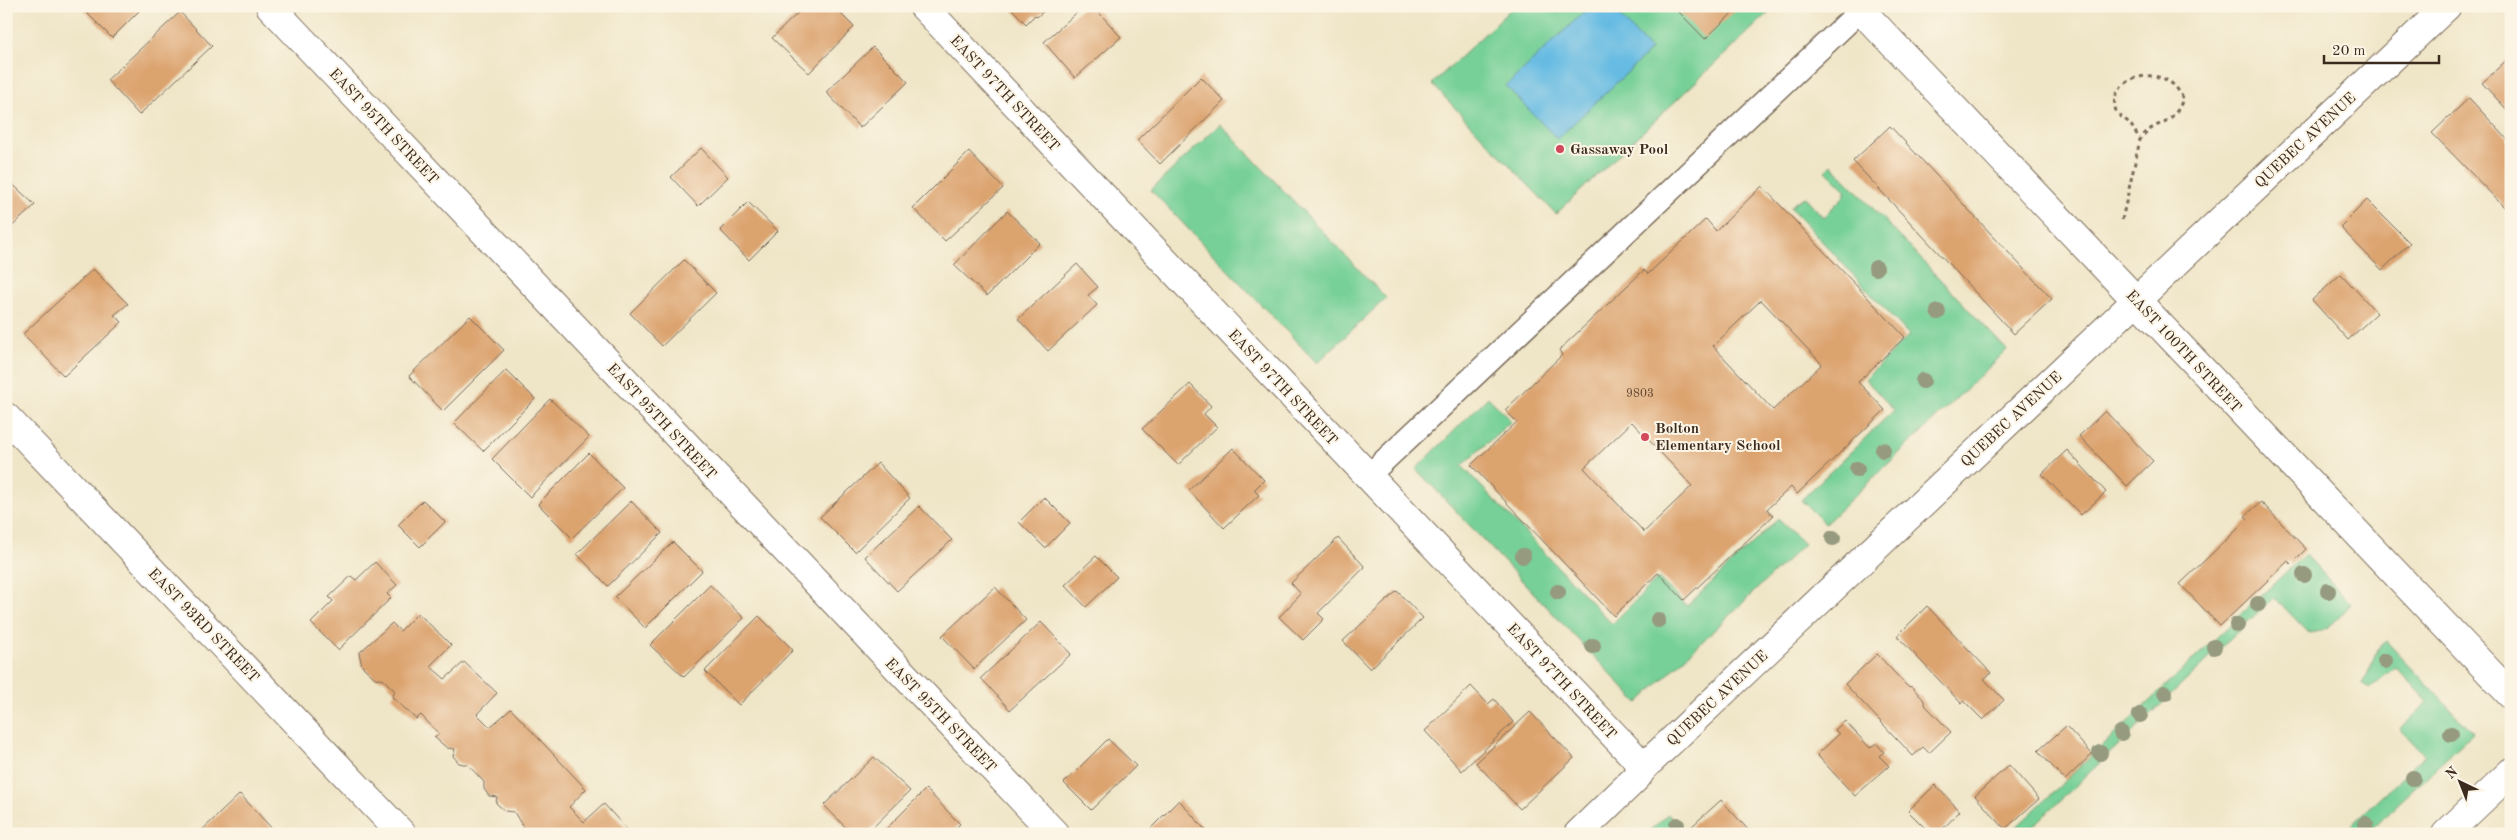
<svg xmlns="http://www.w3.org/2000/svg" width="2517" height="840" viewBox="0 0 2517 840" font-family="'Old Standard TT',serif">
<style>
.green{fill:#76d097;stroke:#587d5a}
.water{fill:#66bbe3;stroke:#507280}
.building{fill:#dba36e;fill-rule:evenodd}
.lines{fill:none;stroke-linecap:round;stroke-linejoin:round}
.lane-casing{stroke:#7a6b59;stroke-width:25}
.street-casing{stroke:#7a6b59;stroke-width:30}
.secondary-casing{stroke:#7a6b59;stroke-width:30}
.path{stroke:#7a6b59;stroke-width:3;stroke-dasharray:4 4;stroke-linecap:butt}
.lane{stroke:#fff;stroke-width:22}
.street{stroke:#fff;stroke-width:28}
.secondary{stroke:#fff;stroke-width:28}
.tree{fill:#969a7e}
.poi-dot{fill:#d1495b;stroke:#fcf5e5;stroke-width:2}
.labels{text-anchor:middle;stroke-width:4;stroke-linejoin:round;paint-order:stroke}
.number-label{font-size:12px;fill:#634832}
.street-label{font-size:15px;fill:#3b2a1e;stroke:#fcf5e5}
.poi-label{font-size:15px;font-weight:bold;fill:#3b2a1e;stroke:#fcf5e5;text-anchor:start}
</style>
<rect width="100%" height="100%" fill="#fcf5e5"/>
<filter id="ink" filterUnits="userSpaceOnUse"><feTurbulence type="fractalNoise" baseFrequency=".02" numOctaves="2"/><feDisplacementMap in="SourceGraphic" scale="10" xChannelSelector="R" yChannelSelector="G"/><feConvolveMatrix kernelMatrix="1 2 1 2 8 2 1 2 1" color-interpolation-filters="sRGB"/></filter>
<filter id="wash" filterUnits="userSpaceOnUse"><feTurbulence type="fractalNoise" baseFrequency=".0096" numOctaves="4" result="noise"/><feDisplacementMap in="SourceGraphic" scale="20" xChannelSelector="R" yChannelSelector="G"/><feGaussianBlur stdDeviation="1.12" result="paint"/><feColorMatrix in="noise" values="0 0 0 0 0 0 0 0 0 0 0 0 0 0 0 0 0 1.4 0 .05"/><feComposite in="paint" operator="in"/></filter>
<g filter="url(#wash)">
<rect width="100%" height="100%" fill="#efe5c7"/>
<!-- green -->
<g class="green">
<polygon points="1514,6 1776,6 1556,214 1432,84"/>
<polygon points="1220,124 1386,298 1317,363 1151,190"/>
<polygon points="1831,164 2007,350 1825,524 1801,500 1894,410 1865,379 1909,335 1791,208 1795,202 1805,197 1823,217 1845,195 1845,190 1826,171"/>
<polygon points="1488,397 1511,421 1462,466 1612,624 1658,578 1687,606 1778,519 1804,544 1638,703 1416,469"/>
<path d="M2305,554l46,50c-14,15 -21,27 -42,29l-35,-36 -249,237h-16z"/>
<polygon points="2386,641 2473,733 2366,834 2342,834 2425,755 2400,729 2428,702 2395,667 2369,689 2363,684 2380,646"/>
<polygon points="1668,814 1685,834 1646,834"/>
</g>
<!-- water -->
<polygon class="water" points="1590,6 1610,6 1651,50 1557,139 1506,86"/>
<g id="blocks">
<!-- building -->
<g class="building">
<polygon points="80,6 144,6 112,38"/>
<polygon points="805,6 833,6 854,27 809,73 772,38"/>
<polygon points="1009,6 1049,6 1037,17 1035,15 1026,24"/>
<polygon points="1084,6 1093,6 1121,37 1075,78 1044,42"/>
<polygon points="1670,6 1740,6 1705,39 1678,11"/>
<polygon points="180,12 212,46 139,115 107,80"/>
<polygon points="873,47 908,82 860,128 826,92"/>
<polygon points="2511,56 2511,114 2482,83"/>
<polygon points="1201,77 1224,101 1160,164 1137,140"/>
<polygon points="2469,98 2511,143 2511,204 2506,209 2432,133"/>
<polygon points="1890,126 2052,299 2014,334 1853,161"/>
<polygon points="701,148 728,177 698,206 671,177"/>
<polygon points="969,152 1003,188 945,241 913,208"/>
<polygon points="6,178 35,205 6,232"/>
<path d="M1762,186l143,151 -47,45 27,28 -88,84 -6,-7 -24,22 6,7 -89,84 -26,-27 -44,43 -143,-151 46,-43 -12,-12 57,-55 -3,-5 85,-80 4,4 58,-55 10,12zM1761,300l61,64 -49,46 -60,-64zM1632,422l60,64 -48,46 -60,-64z"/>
<polygon points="2367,200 2410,243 2382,270 2340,227"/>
<polygon points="748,202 778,231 749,260 720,230"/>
<polygon points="1007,211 1040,243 987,296 954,265"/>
<polygon points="684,260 716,293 662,346 630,313"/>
<polygon points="1077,264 1098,287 1088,295 1097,305 1048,351 1018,319"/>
<polygon points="93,269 128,304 114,315 122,322 64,376 23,334"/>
<polygon points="2341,274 2377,313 2348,340 2312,300"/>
<polygon points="470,316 504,350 443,411 409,376"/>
<polygon points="506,370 535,399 483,451 454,423"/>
<polygon points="1190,384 1211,406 1204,414 1217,427 1178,465 1142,429"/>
<polygon points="550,399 589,437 530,497 492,459"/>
<polygon points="2105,411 2153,461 2127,486 2079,436"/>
<polygon points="1233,448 1264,480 1254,490 1259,495 1224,528 1189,490"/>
<polygon points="2067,450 2106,492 2081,515 2042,474"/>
<polygon points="589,453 623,488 572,538 538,504"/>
<polygon points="878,463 910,498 855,552 820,517"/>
<polygon points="1044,497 1070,523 1045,548 1019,522"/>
<polygon points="423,500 445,522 420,547 398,525"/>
<polygon points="631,501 662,533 608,586 577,554"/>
<polygon points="2261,502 2306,549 2291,564 2288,561 2220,626 2180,584 2248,519 2245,516"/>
<polygon points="919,506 952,540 897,591 865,557"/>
<polygon points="1338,538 1365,567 1318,613 1324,619 1303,640 1279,617 1301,594 1291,583"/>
<polygon points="673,542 702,571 645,628 615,597"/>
<polygon points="1096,556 1117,577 1086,607 1065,585"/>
<polygon points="375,562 397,585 387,594 391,598 338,650 311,623 333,601 329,597 351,576 356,580"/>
<polygon points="710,585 744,618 684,677 650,645"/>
<polygon points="995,587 1026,620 974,669 942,636"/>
<polygon points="1397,591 1423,618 1370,669 1343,641"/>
<polygon points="1927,606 1991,673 1984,679 2004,700 1983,720 1964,701 1961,703 1897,636"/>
<polygon points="418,613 451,645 430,666 445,679 464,662 497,693 477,714 490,727 511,709 586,789 569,807 584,822 604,804 631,834 527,834 514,812 505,811 496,803 497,797 489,796 484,789 484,782 468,765 459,763 453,756 455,749 447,748 434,737 439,734 421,715 416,719 392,697 395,691 384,680 375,678 362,666 359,653 392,623 400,631"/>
<polygon points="759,616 793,650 739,705 705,671"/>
<polygon points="1041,622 1071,654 1010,710 981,678"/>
<polygon points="1877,654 1907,686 1912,687 1923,699 1926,706 1951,732 1929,753 1923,747 1913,756 1845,684"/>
<polygon points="1471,686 1488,704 1494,699 1513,722 1462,771 1425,731"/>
<polygon points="1530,712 1574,758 1520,809 1476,763"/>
<polygon points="1845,721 1870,748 1876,743 1884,752 1879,756 1889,766 1855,796 1817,755 1839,734 1835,730"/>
<polygon points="2066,726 2092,754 2065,780 2038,751"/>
<polygon points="1108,739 1136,766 1091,810 1064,783"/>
<polygon points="874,757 910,791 866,834 852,834 824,805"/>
<polygon points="2009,765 2039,799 2005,829 1975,796"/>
<polygon points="1935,785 1960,811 1938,834 1931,834 1908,811"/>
<polygon points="926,789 960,824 950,834 881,834"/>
<polygon points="240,794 277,834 198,834"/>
<polygon points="1179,800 1209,834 1145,834"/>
<polygon points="1721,800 1752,834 1698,834 1691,827"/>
</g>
</g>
</g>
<g filter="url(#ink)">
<use href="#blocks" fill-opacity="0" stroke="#7a6b59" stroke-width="1"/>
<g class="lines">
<!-- lane casing -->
<g class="lane-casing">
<polyline id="lane" points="1368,476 1861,10"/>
</g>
<!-- street casing -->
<g class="street-casing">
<g id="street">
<polyline points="270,6 1055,834"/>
<polyline points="923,6 1644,767"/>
<polyline points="1857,6 2511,695"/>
<polyline points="6,417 402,834"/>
<polyline points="1578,834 1637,777 1644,767 2447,6"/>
</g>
</g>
<!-- secondary casing -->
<g class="secondary-casing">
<polyline id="secondary" points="2446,834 2511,772"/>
</g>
<!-- path -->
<path class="path" d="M2122,220l18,-80c13,-21 32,-11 43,-41 -17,-42 -79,-20 -67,12 2,4 7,7 11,10 6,6 9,12 13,19"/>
<!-- lane -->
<use href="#lane" class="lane"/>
<!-- street -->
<use href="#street" class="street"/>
<!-- secondary -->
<use href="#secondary" class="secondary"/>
</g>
<!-- trees -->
<g class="tree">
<circle cx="1876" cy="268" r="8"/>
<circle cx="1938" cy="312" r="8"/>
<circle cx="1923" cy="381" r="8"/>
<circle cx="1883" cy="450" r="8"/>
<circle cx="1857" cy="469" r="8"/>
<circle cx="1833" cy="538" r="8"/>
<circle cx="1523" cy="556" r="8"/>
<circle cx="2304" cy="575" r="8"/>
<circle cx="2328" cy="591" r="8"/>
<circle cx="1558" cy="592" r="8"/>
<circle cx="2258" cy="604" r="8"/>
<circle cx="1658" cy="620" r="8"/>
<circle cx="2237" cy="625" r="8"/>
<circle cx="1593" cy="646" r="8"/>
<circle cx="2214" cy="647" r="8"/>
<circle cx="2385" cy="661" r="8"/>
<circle cx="2165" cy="693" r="8"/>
<circle cx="2140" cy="715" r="8"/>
<circle cx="2121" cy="733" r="8"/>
<circle cx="2451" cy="734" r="8"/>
<circle cx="2100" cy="753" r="8"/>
<circle cx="2413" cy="778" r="8"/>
<circle cx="2366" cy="824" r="8"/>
<circle cx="1677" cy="825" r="8"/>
</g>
</g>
<!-- markers -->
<g class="poi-dot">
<circle cx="1560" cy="149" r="5"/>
<circle cx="1645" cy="437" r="5"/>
</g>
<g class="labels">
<!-- number labels -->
<g class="number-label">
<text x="1640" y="397">9803</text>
</g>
<!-- street labels -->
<g class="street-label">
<text transform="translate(1005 93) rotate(47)" y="5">EAST 97TH STREET</text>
<text transform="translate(384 126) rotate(47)" y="5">EAST 95TH STREET</text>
<text transform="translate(2305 140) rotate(-43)" y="5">QUEBEC AVENUE</text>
<text transform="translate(2184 351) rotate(47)" y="5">EAST 100TH STREET</text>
<text transform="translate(1283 387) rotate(47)" y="5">EAST 97TH STREET</text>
<text transform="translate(2011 419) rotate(-43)" y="5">QUEBEC AVENUE</text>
<text transform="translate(662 421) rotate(47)" y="5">EAST 95TH STREET</text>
<text transform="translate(204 625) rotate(46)" y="5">EAST 93RD STREET</text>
<text transform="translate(1562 681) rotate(47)" y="5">EAST 97TH STREET</text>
<text transform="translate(1717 698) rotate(-43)" y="5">QUEBEC AVENUE</text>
<text transform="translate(941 715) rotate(46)" y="5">EAST 95TH STREET</text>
</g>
<!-- poi labels -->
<g class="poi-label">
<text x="1570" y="154">Gassaway Pool</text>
<text x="1655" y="433">Bolton<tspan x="1655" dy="17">Elementary School</tspan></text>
</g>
</g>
<!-- margin -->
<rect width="2517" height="840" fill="none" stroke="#fcf5e5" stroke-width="25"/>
<!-- north arrow -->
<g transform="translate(2460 782) rotate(317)" stroke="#fcf5e5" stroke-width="4" paint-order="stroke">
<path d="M0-4L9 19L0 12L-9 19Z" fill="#3b2a1e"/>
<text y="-8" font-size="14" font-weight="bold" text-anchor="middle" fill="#3b2a1e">N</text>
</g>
<!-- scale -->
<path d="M2324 55v8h115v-8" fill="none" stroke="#3b2a1e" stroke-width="2.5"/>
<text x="2332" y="55" font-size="15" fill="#3b2a1e" stroke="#fcf5e5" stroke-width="4" paint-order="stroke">20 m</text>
</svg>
